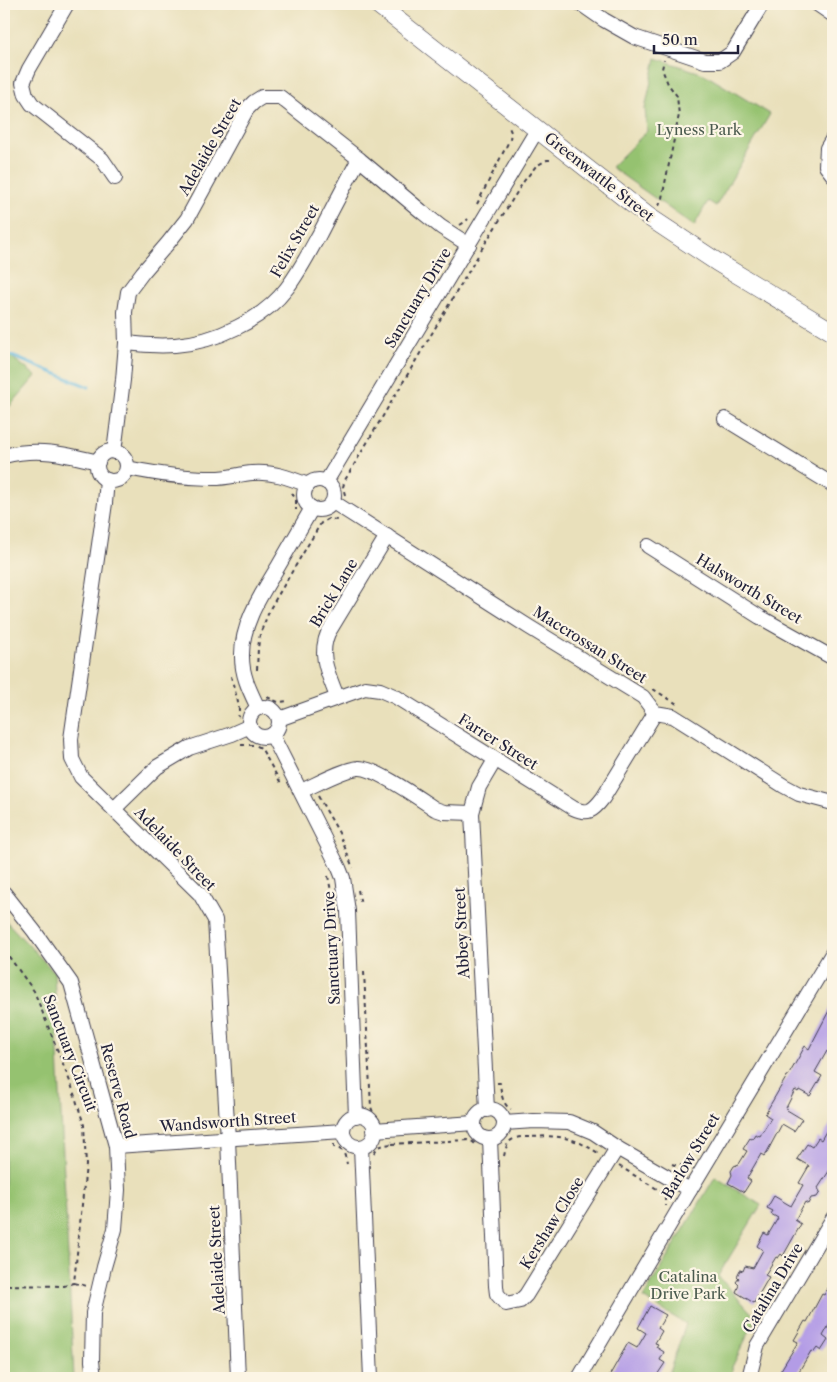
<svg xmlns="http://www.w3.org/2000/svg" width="837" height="1382" viewBox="0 0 837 1382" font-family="'Libre Caslon Text',serif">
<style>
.green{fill:#95c270;stroke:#5c7256}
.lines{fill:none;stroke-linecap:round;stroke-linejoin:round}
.stream{stroke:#63b9e0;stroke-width:3}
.building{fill:#b39ce6}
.minor-casing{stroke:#403e4e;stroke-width:16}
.major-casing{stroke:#403e4e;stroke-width:19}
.path{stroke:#403e4e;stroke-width:2;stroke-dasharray:4 4;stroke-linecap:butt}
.minor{stroke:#fff;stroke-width:14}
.major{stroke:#fff;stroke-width:18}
.labels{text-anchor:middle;stroke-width:4.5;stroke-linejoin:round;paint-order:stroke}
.park-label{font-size:15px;fill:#4a5a4e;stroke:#fcf5e5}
.street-label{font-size:15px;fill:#22223b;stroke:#fcf5e5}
</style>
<rect width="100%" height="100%" fill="#fcf5e5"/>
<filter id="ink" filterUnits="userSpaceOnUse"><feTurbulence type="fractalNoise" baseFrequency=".02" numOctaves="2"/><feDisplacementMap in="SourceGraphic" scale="10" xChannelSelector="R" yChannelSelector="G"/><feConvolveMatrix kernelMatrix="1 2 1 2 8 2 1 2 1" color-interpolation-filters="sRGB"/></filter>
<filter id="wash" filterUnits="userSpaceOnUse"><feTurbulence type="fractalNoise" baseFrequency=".0096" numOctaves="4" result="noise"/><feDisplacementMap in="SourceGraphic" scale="20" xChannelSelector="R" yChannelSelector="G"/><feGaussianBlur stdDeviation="1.12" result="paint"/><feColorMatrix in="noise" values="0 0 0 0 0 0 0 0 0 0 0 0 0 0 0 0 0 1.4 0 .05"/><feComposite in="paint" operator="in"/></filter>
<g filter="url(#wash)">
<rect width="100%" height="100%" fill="#e9e0bb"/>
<!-- green -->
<g class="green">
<polygon points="656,58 704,74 770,114 716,206 708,201 694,226 611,167 647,131 645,109"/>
<polygon points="4,351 36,376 4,413"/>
<polygon points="4,919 54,972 74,1378 4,1378"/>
<polygon points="715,1177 761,1205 718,1276 756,1318 732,1367 733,1378 667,1378 686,1324 643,1298"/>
</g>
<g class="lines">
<!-- stream -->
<polyline class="stream" points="4,353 89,387"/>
</g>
<g id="blocks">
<!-- building -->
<g class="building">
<polygon points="833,1003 833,1048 831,1053 827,1051 815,1072 822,1076 810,1096 799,1090 798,1092 795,1090 786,1108 788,1109 787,1110 802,1119 794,1131 782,1124 767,1152 764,1156 761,1154 747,1178 751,1181 744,1192 728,1183 732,1175 731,1171 734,1166 739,1164 747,1151 743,1149 750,1138 752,1139 755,1134 760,1136 771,1118 765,1114 787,1076 788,1076 799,1057 805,1046 809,1049"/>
<polygon points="833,1119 833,1165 818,1188 820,1192 817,1197 811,1198 808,1204 805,1202 795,1220 801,1224 783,1256 781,1254 778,1258 776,1257 765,1275 769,1277 754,1303 736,1292 739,1285 736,1282 739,1278 737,1276 740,1270 743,1271 745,1266 753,1268 763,1250 757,1246 764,1233 768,1235 778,1218 771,1214 773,1211 767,1208 774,1196 791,1206 803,1185 799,1183 809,1166 797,1159 807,1144 812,1147 818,1138 821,1140"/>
<polygon points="833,1278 833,1318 823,1336 828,1340 821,1351 817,1348 814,1352 811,1351 795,1378 776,1378 798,1342 794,1340 805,1321 807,1322 822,1294 824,1295"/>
<polygon points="650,1306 666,1315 658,1328 662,1331 655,1343 658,1344 656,1347 664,1352 660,1360 665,1363 655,1378 608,1378 628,1343 637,1348 646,1333 638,1328"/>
</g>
</g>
</g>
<g filter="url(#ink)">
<use href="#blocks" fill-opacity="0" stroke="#403e4e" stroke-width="1"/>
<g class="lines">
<!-- minor casing -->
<g class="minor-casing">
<g id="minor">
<polyline points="67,4 29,69 23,83 26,95 32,104 102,159 115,178"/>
<polyline points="581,4 604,20 634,37 705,61 720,61 733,52 762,4"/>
<polyline points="817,4 833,15"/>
<polyline points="833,138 827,148 826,166 833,175"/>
<path d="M126,343c16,2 32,3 49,2 40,-3 88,-25 112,-57 13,-17 23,-37 33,-55 13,-25 26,-50 39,-74"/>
<polyline points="725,419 833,485"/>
<circle cx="112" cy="466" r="15"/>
<polyline points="114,452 123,380 126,343 125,312 128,292 143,272 168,243 187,219 247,109 254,102 262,97 280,97 359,159 421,211 441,227 469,245"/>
<path d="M4,456c34,-9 61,-2 94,6"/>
<path d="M127,468c30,6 55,10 87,10 13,0 26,-4 38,-5 20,-2 38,5 56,12"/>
<polyline points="107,480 105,503 71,739 72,759 81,777 200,894 215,920 228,1139 238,1378"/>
<circle cx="319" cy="495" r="15"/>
<polyline points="326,482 537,130"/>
<polyline points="333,502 529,627 643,697 655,713 673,716 784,786 799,794 833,803"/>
<polyline points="648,546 760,617 833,658"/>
<path d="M337,697c-8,-22 -19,-41 -9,-64l59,-97"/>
<circle cx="264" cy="722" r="15"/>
<path d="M258,708c-8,-17 -16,-32 -16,-51 -1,-34 21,-65 37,-92 11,-19 22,-38 33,-57"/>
<path d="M279,719l86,-31 15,2 16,7 177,111c15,7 20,3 30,-10l52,-85"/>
<polyline points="272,735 339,868 343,878 348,911 356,1116"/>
<path d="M301,791c14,-6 43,-22 57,-23 15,-2 62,31 77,41l9,3 28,1"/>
<polyline points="114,809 157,767 189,748 232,734 250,726"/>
<polyline points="4,893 34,931 71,983 116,1146 118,1190 115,1229 104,1267 93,1313 92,1361 94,1378"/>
<circle cx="489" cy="1124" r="15"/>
<polyline points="487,1110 472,813 479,787 495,760"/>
<circle cx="359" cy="1131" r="16"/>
<polyline points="504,1123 534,1121 569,1122 593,1132 617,1148 690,1190"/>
<polyline points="374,1130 474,1123"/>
<polyline points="490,1139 496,1286 497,1294 506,1304 520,1301 526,1295 617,1148"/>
<polyline points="116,1146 343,1131"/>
<polyline points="361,1147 371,1378"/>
<polyline points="579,1378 690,1190 833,952"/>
<polyline points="749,1378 757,1346 833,1218"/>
</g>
</g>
<!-- major casing -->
<g class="major-casing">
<polyline id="major" points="377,4 649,217 717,262 833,332"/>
</g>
<!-- path -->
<g class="path">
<polyline points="477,204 510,139 511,132 508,125"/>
<polyline points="659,206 662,198 679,115 677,96 668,84 662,69 664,60"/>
<polyline points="460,225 465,222 468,219"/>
<polyline points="481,250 524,181 536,166 547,160 552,160"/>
<polyline points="292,493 296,500 296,510"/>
<polyline points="345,495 343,487 345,480 479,254"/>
<polyline points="257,670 258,648 260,634 266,619 271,607 321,523 328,519 337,520"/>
<path d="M231,676c2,11 11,32 7,41"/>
<polyline points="653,689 677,704"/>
<polyline points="267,697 278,702 289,701"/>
<polyline points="241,745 255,745 261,748 282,785"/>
<polyline points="318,796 339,833 353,868"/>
<polyline points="328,876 331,891"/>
<polyline points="358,890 361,905"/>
<polyline points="334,905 335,931"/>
<polyline points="4,950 34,991 71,1084 84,1125 86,1165 74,1283 64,1286 4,1285"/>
<polyline points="364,972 371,1107 374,1115 377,1117"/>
<path d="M497,1083h3c1,9 2,22 11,26"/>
<path d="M334,1144v3c10,2 11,8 13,17"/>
<polyline points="392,1144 467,1140 473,1142 477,1146"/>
<path d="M374,1153c4,-8 10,-8 18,-9v-3"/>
<path d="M504,1156c1,-4 2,-10 5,-14 6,-6 15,-5 22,-5 30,-2 42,0 67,16"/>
<path d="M672,1164c7,3 14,1 21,-4"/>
<polyline points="619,1166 662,1192 665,1198 665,1206"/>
<polyline points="74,1283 87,1286"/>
</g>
<!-- minor -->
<use href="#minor" class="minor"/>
<!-- major -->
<use href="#major" class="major"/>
</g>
</g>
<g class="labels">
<!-- park labels -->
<g class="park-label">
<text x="699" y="135">Lyness Park</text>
<text x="688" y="1282">Catalina<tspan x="688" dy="17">Drive Park</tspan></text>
</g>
<!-- street labels -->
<g class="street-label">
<text transform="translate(210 147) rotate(-60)" y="5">Adelaide Street</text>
<text transform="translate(599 177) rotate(38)" y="5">Greenwattle Street</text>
<text transform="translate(295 241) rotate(-60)" y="5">Felix Street</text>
<text transform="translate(418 298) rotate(-59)" y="5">Sanctuary Drive</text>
<text transform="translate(749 589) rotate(31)" y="5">Halsworth Street</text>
<text transform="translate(334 593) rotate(-59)" y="5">Brick Lane</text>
<text transform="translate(590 645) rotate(32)" y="5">Maccrossan Street</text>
<text transform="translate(498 742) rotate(32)" y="5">Farrer Street</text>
<text transform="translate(175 849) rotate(46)" y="5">Adelaide Street</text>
<text transform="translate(462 933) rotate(-93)" y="5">Abbey Street</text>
<text transform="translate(332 948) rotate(-93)" y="5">Sanctuary Drive</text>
<text transform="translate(70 1053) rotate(69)" y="5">Sanctuary Circuit</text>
<text transform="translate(118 1091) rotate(75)" y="5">Reserve Road</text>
<text transform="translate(228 1122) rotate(-4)" y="5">Wandsworth Street</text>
<text transform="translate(691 1156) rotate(-59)" y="5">Barlow Street</text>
<text transform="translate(552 1223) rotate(-58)" y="5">Kershaw Close</text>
<text transform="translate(217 1260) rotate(-93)" y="5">Adelaide Street</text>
<text transform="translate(773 1288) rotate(-59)" y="5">Catalina Drive</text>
</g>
</g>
<!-- margin -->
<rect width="837" height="1382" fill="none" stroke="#fcf5e5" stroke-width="20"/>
<!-- scale -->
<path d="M654 45v8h84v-8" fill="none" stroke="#22223b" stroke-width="2.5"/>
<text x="662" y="45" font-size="15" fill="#22223b" stroke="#fcf5e5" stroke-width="4" paint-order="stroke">50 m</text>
</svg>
